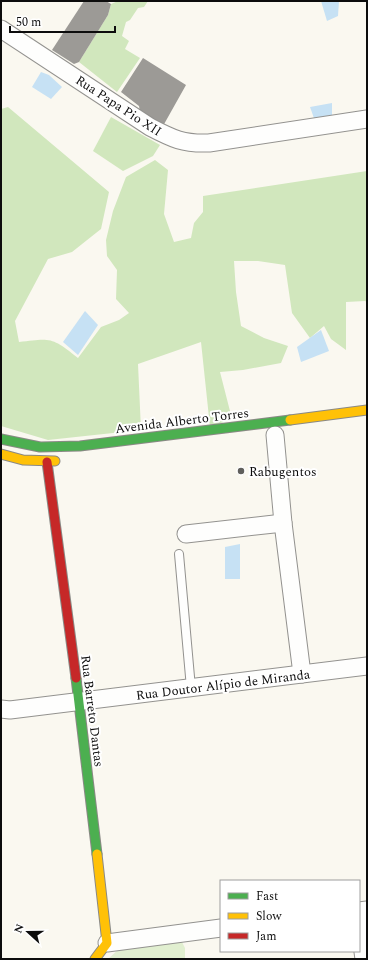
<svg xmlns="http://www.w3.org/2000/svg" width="368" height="960" viewBox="0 0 368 960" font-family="Spectral,serif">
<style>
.green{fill:#e1efd0}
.forest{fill:#d1e7bd}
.water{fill:#c6e1f4}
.building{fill:#9c9a96}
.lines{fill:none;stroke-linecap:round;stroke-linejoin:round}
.lane-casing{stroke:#93928f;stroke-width:10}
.street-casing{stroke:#93928f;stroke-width:19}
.fast-casing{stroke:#8a8985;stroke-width:11}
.slow-casing{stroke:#8a8985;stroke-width:11}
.jam-casing{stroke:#8a8985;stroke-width:11}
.lane{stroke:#fefefd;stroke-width:8}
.street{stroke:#fefefd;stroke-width:17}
.fast{stroke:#4caf50;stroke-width:9}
.slow{stroke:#ffc107;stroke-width:9}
.jam{stroke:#c62828;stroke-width:9}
.poi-dot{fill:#5f5f5c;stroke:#fff;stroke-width:1.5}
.labels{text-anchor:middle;stroke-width:4;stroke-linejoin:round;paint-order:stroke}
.street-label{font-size:13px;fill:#0c0c0c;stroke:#fff}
.poi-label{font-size:13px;fill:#0c0c0c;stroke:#fff;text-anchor:start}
</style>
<rect width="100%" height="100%" fill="#faf8f0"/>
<!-- green -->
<polygon class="green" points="181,940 185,948 185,959 108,959 119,949"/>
<!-- forest -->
<g class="forest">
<polygon points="118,1 148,1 144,7 138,8 130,20 126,22 122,36 129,41 125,49 140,58 117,92 79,62 108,15 111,4"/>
<path d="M8,107l101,85 -8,37 -29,23 -24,7 -33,62 4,21c32,-4 33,-5 59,16l23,-31 18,-7 10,-7 -13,-14 1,-29 -10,-14 -1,-16 7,-29 13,-34 29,-17 13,10 -4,44 10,28 17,-4 3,-15 9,-11v-16l164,-25v131l-2,-1 -19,1v48l-15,-11 -7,-13 -14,12 -18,-25 -7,-48 -27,-4h-24l2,31 5,34 23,12 24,8 -7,17 -38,7 -23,2 11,43 -2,5 -19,7 -9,-85 -63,22 3,66 -93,10 -47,-14v-317z"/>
<polygon points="111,117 160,145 153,156 123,171 93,151"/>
</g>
<!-- water -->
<g class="water">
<polygon points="321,1 339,1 338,16 327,21"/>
<polygon points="41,72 49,75 62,87 51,99 32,87"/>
<polygon points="332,103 332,116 315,121 310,107"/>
<polygon points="85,311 98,325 78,355 63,342"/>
<polygon points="321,330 329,351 301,362 297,347"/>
<polygon points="240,544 240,579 225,579 225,547"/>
</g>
<!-- building -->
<g class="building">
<polygon points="84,1 106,1 111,4 108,15 79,62 74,64 52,50"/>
<polygon points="143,58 186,85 163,126 140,112 139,106 121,92"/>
</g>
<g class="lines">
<!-- lane casing -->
<g class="lane-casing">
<polyline id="lane" points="179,554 191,688"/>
</g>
<!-- street casing -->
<g class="street-casing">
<g id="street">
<path d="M1,29l149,98c23,12 33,17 59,16l158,-24"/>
<polyline points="275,435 283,523 302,674"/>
<polyline points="186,534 283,523"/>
<polyline points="1,709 10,710 367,666"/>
<polyline points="359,911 367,910"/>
<polyline points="359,923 364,959"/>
<polyline points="107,943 221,928"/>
</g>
</g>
<!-- fast casing -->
<g class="fast-casing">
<g id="fast">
<polyline points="1,439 40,447 80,446 290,420"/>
<polyline points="76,678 97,854"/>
</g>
</g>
<!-- slow casing -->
<g class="slow-casing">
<g id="slow">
<polyline points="290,420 367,410"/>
<polyline points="1,454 23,460 55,461"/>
<polyline points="95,959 107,943 97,854"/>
</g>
</g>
<!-- jam casing -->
<g class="jam-casing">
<polyline id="jam" points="47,462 76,678"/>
</g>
<!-- lane -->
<use href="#lane" class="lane"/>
<!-- street -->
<use href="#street" class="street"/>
<!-- fast -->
<use href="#fast" class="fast"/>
<!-- slow -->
<use href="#slow" class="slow"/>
<!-- jam -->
<use href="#jam" class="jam"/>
</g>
<!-- markers -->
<circle class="poi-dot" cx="241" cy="471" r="4"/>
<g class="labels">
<!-- street labels -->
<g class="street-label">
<text transform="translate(119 105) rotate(33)" y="5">Rua Papa Pio XII</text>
<text transform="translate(182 420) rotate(-7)" y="5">Avenida Alberto Torres</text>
<text transform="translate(223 684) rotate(-7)" y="5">Rua Doutor Alípio de Miranda</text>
<text transform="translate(93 711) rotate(83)" y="5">Rua Barreto Dantas</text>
</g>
<!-- poi labels -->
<g class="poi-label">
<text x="249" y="476">Rabugentos</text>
</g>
</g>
<!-- border -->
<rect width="368" height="960" fill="none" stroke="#0c0c0c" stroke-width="4"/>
<!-- legend -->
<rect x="220" y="880" width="140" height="72" fill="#ffffff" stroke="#9e9e9e"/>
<rect x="228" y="893" width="20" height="6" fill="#4caf50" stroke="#9e9e9e"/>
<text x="256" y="900" font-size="12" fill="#0c0c0c">Fast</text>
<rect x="228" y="913" width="20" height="6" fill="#ffc107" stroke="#9e9e9e"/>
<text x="256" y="920" font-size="12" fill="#0c0c0c">Slow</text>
<rect x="228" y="933" width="20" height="6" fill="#c62828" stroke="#9e9e9e"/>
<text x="256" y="940" font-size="12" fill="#0c0c0c">Jam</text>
<!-- north arrow -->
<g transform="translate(28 932) rotate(291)" stroke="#ffffff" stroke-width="3" paint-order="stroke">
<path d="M0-3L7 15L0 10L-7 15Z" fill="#0c0c0c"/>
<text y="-6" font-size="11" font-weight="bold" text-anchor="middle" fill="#0c0c0c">N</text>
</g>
<!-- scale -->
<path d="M10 26v6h105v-6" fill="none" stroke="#0c0c0c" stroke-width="2"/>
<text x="16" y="26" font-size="12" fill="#0c0c0c" stroke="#ffffff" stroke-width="3" paint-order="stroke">50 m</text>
</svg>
